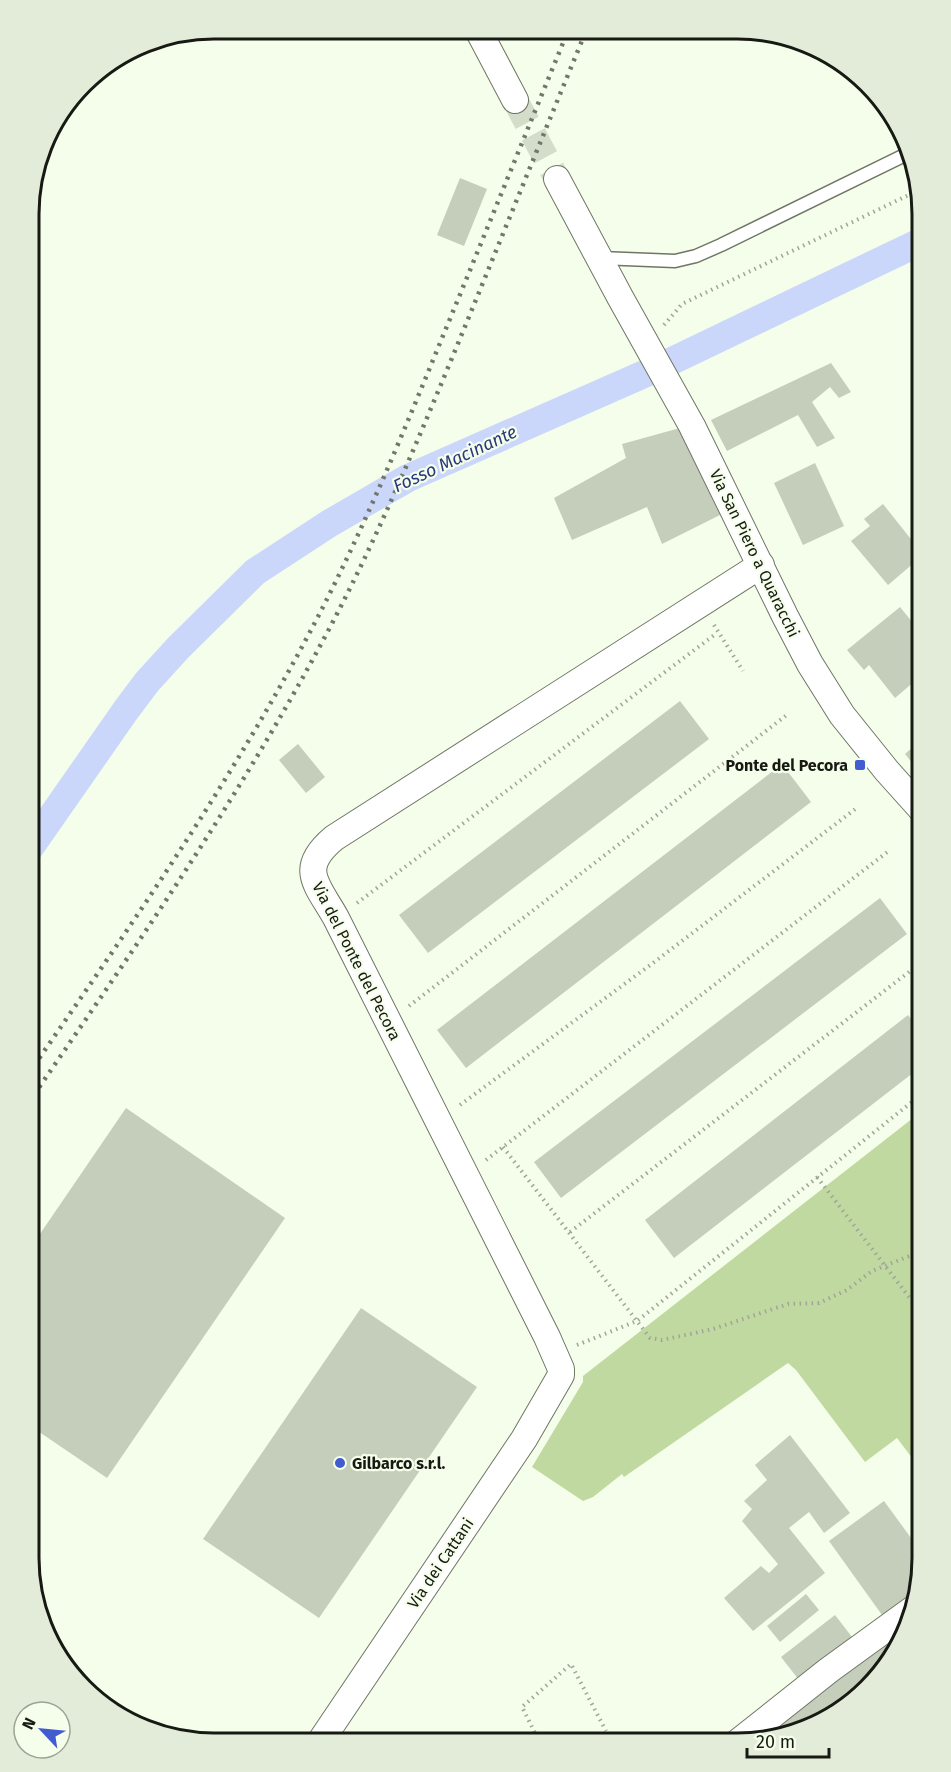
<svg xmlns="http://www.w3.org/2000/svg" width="951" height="1772" viewBox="0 0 951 1772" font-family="'Fira Sans',sans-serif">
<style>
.green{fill:#c0d9a0}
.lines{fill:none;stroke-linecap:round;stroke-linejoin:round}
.canal{stroke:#cad7fa;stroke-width:28}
.building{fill:#c5ceba}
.street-tunnel{stroke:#d4dcca;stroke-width:26;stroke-dasharray:26 13;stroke-linecap:butt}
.lane-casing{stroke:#6e7664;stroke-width:15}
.street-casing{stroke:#6e7664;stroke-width:28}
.path{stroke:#a0a697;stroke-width:4;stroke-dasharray:1.5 4.5;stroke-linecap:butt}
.lane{stroke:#fff;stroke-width:12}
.street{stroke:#fff;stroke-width:26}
.rail{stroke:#71776b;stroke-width:4.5;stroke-dasharray:3 6;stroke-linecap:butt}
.poi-dot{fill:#425ccf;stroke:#f5feea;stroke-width:2}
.labels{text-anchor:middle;stroke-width:4.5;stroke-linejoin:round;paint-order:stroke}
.street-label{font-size:16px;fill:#171a13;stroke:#f5feea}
.poi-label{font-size:16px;font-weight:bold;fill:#171a13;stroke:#f5feea;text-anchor:end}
.water-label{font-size:18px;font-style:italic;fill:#29397c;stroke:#f5feea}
.rim{fill:none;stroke:#171a13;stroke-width:3}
</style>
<rect width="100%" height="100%" fill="#f5feea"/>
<!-- green -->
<polygon class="green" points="922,1111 922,1471 897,1438 865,1462 796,1370 788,1363 624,1477 622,1474 593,1497 583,1501 532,1467 583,1382 583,1376"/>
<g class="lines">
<!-- canal -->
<polyline class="canal" points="29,849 126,710 147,682 178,648 255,572 330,523 408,478 651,371 922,241"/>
</g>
<!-- building -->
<g class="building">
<polygon points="460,178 487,189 464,246 437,235"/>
<polygon points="831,363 851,392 839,398 830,387 812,402 835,438 817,447 798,415 727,451 711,420"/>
<polygon points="680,428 724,513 662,544 647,507 572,540 554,498 626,458 622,444"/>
<polygon points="815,463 844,526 803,545 774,483"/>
<polygon points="883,504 922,553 922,556 888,585 851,541 870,526 864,519"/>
<polygon points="900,607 922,634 922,675 895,698 869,665 864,670 847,650"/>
<polygon points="680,701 709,739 428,953 399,915"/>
<polygon points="922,739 922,775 905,754"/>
<polygon points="298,744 325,777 306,793 279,760"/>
<polygon points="782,764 811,802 466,1068 437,1030"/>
<polygon points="880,898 907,934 561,1198 534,1162"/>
<polygon points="908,1015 922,1033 922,1066 674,1258 645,1220"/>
<polygon points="126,1108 285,1218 107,1478 29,1425 29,1250"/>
<polygon points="361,1308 477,1387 319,1618 203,1539"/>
<polygon points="790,1435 850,1513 824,1533 809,1512 789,1528 825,1573 753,1631 724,1598 761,1566 769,1573 778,1564 742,1521 752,1509 744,1501 767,1480 755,1465"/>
<polygon points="884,1501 922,1553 922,1571 918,1588 882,1615 829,1541"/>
<polygon points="806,1594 819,1610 780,1642 767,1626"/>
<polygon points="835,1615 852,1637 799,1680 781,1657"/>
<polygon points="910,1621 909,1629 884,1671 850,1705 797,1734 765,1739 763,1736"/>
</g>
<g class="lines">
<!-- street-tunnel -->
<polyline class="street-tunnel" points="515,100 557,179"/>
<!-- lane casing -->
<g class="lane-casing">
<polyline id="lane" points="600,258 675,261 696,256 721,245 911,152"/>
</g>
<!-- street casing -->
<g class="street-casing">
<g id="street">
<polyline points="478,30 515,100"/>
<polyline points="557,179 620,297 692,426 785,616 810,664 842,715 887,771 922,810"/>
<path d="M320,1742l204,-303 37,-64v-6l-14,-32 -211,-419c-19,-34 -39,-49 -2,-80l427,-273"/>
<polyline points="737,1743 829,1670 913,1609"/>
</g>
</g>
<!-- path -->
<g class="path">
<polyline points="664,325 682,304 919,190"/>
<polyline points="714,625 743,671"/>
<polyline points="357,903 717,633"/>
<polyline points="409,1006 788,714"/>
<polyline points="460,1105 653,963 858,807"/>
<polyline points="503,1147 650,1338 662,1340 713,1329 788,1304 819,1303 847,1290 872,1271 922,1251"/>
<polyline points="486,1160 890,850"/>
<polyline points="817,1177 922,1314"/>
<polyline points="570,1232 922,962"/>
<polyline points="577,1345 637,1321 922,1094"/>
<polyline points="540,1743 522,1707 571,1664 606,1731"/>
</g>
<!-- lane -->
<use href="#lane" class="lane"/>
<!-- street -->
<use href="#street" class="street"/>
<!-- rail -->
<g class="rail">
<path d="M29,1073c105,-152 212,-305 296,-470 43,-85 79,-172 115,-260 43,-104 85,-208 128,-312"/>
<path d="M29,1102c110,-160 222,-321 311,-494 42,-82 77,-166 112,-250 45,-109 89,-218 134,-327"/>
</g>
</g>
<!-- markers -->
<g class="poi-dot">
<rect x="854" y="759" width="12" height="12" rx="3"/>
<circle cx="340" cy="1463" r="6"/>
</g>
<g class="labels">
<!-- street labels -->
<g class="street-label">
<text transform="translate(755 553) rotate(64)" y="6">Via San Piero a Quaracchi</text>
<text transform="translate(357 961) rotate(63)" y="6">Via del Ponte del Pecora</text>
<text transform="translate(440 1563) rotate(-56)" y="6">Via dei Cattani</text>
</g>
<!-- poi labels -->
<g class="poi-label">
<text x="848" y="771">Ponte del Pecora</text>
<text x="352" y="1469" text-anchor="start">Gilbarco s.r.l.</text>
</g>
<!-- water labels -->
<g class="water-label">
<text transform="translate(455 459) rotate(-25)" y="6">Fosso Macinante</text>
</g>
</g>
<!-- crop -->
<path d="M0 0H951V1772H0ZM214 39H737A175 175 0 0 1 912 214V1558A175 175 0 0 1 737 1733H214A175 175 0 0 1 39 1558V214A175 175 0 0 1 214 39Z" fill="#e3ecd9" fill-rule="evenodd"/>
<path class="rim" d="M214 39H737A175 175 0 0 1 912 214V1558A175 175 0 0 1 737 1733H214A175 175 0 0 1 39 1558V214A175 175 0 0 1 214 39Z"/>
<!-- north arrow -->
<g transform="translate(42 1730) rotate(296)"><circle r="28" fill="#f5feea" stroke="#9ca394" stroke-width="1.5"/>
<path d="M0-4.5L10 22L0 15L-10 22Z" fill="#425ccf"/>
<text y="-9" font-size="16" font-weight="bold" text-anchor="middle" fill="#171a13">N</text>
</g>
<!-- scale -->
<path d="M747 1748v9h82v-9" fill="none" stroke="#171a13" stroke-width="3"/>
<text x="756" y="1748" font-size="18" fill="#171a13" stroke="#f5feea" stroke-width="4.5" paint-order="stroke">20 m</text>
</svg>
